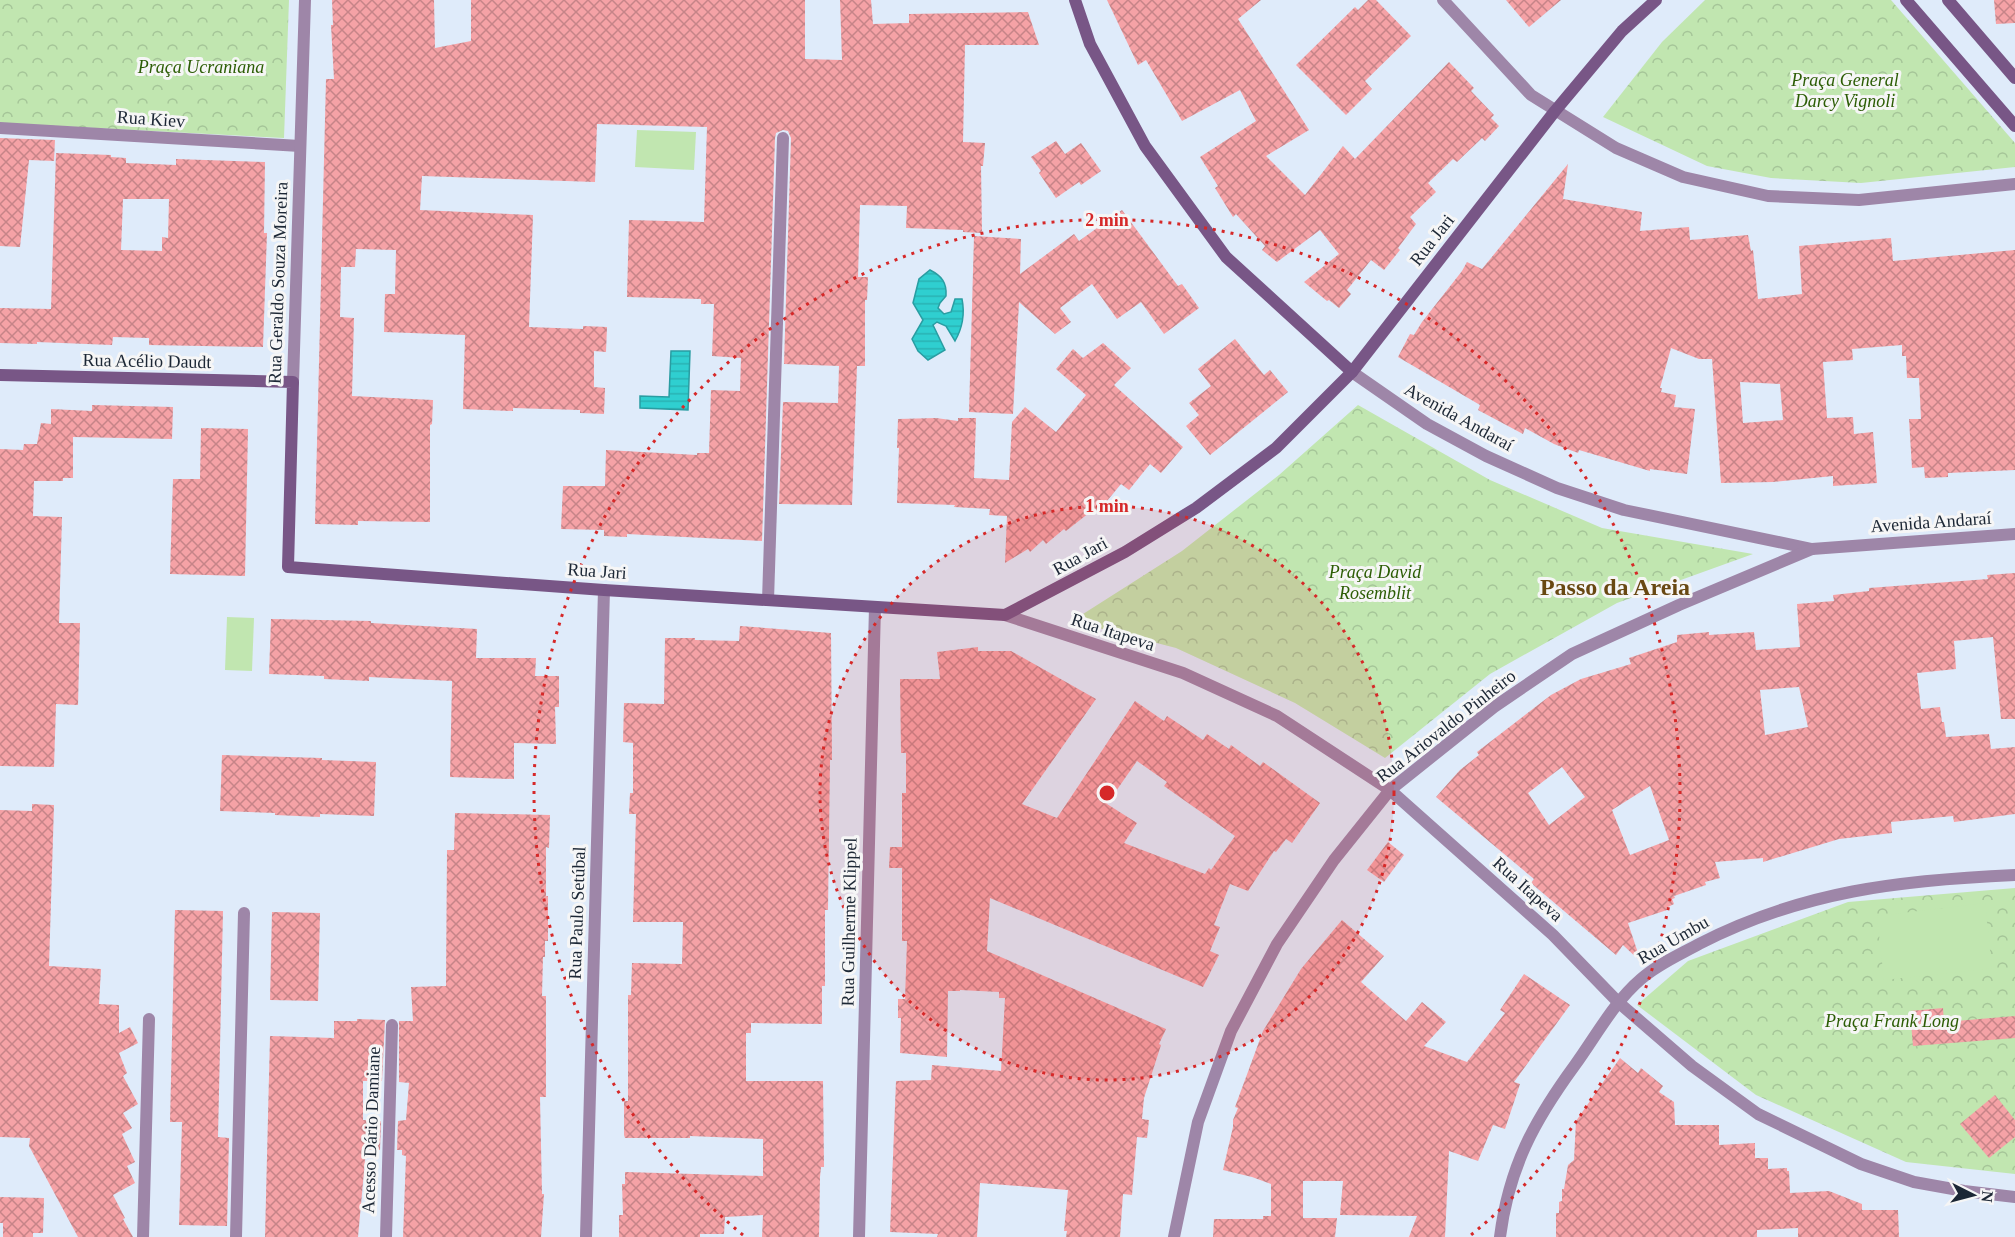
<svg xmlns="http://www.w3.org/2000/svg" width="2015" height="1237" viewBox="0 0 2015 1237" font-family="Georgia,serif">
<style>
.park{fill:url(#park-crowns)}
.garden{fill:#c1e6b0}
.water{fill:url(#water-rules);stroke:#299da2;stroke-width:1.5}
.building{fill:url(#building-cross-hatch);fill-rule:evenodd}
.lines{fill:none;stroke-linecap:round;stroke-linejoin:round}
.lane{stroke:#9e86a8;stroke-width:12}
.street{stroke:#9e86a8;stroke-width:12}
.secondary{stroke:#785686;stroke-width:12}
.ring{fill:none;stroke:#d62828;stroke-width:3;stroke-dasharray:3 6}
.labels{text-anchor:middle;stroke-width:6;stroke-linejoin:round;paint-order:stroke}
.park-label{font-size:18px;font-style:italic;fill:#2c5d05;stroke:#f6f6f6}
.street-label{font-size:18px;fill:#1c2735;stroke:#f6f6f6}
.district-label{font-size:24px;font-weight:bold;fill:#684812;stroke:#f6f6f6}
.centre{fill:#d62828;stroke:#f6f6f6;stroke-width:3}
.ring-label{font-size:18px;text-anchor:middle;font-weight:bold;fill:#d62828;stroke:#f6f6f6;stroke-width:6;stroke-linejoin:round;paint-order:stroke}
</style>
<defs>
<pattern id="park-crowns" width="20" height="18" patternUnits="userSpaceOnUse" patternTransform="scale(1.5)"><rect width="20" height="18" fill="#c1e6b0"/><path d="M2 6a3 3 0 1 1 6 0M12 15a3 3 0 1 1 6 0" fill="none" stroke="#a5c598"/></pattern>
<pattern id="water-rules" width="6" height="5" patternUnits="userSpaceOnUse" patternTransform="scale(1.5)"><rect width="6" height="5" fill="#2fcfd0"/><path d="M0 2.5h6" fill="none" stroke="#29b2b3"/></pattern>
<pattern id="building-cross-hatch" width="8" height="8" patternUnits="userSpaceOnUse" patternTransform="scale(1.5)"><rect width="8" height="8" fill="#f5a2a6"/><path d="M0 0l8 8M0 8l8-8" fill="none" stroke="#c68488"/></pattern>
</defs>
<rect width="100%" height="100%" fill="#dfebfa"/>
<!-- park -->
<g class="park">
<polygon points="0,0 289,0 284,138 0,123"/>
<polygon points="1705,0 1891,0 2015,143 2015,167 1861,183 1771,178 1707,166 1603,117 1662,42"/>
<polygon points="1358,405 1490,480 1602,528 1753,554 1617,603 1490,674 1385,758 1295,703 1176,648 1072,621 1182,551 1279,475"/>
<polygon points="2015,888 2015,1174 1906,1162 1756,1095 1637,1005 1688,961 1848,902"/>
</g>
<!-- garden -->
<g class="garden">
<polygon points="637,130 696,132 694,170 635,167"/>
<polygon points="227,617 254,618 252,671 225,670"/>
<polygon points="1985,903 1992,968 1884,980 1877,916"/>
</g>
<!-- water -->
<g class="water">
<path d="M930,270c12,6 17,13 16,26l-6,7 -2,5 6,6 7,-2 4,-13h7c3,15 1,28 -7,42l-9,-15 -9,-4 -4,3 12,25 -17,10 -10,-9 -6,-12 11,-19 -10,-17 6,-24z"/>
<polygon points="671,351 690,351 688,410 640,408 640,396 669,397"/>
</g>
<!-- building -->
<g class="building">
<polygon points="332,0 434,0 435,48 471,41 471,0 805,0 805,59 842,60 840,0 871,0 873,24 909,23 909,14 1028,12 1039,45 965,45 963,142 985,143 983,166 981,166 982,233 963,232 963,230 906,228 907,206 860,205 858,277 868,277 867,300 865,300 865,366 857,366 852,505 779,504 783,402 838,403 839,366 784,364 791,138 788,131 783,130 776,133 775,138 762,541 627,534 627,537 604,536 604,530 561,529 563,486 605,486 606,450 697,455 697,453 709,453 711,390 740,391 741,358 712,356 714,304 701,304 701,299 627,297 629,220 704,222 707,127 597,124 595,182 422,176 420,210 533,215 529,327 583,329 583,326 607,327 606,352 594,351 594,387 605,388 604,414 580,413 580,410 513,408 513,411 463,409 465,335 384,332 385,294 395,294 396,250 356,249 355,267 341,267 340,317 354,318 352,396 433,400 432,424 430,425 430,522 358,521 358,525 315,524 326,79 334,79 331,25 333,25"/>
<polygon points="1107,0 1261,0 1238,19 1309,130 1266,156 1305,195 1343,146 1355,159 1449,62 1474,88 1471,91 1494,115 1491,118 1499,126 1485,141 1482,138 1457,162 1453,159 1428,183 1436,192 1410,217 1416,224 1398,248 1400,250 1384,270 1371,260 1347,290 1351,294 1339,308 1329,300 1327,301 1304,282 1339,254 1320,230 1277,262 1262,250 1265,246 1236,214 1233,217 1215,188 1218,186 1200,157 1256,121 1240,90 1182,121 1146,60 1138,65"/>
<polygon points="1368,0 1376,0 1411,36 1365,81 1372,89 1346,115 1296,65 1355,7 1358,10"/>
<polygon points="1506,0 1561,0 1529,27"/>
<polygon points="1994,0 2015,0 2015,23 1996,24"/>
<polygon points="0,138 55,140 54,161 29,160 20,247 0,246"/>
<polygon points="1056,141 1065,154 1081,143 1101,171 1081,185 1079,182 1056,198 1039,173 1041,171 1031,157"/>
<path d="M56,153l55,2v2l15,1v5l50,2v-6l89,3 -1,71h3l-4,114 -114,-2v-7l-36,-1 -1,8 -75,-3v2l-37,-1v-35l51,1zM123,199h46l-1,39 -6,-1v14l-41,-1z"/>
<path d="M1568,164l-5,35 79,13 -2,19 49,-4 1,13 58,-5 3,16 2,-1 5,49 44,-5 -3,-48 92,-8 2,23 122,-11v220l-67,3v4l-23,1 -1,-11 -12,1 -3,-49h12l-2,-41h-12l-1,-22h-4v-11l-50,4 1,11 -30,2 4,56 26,-1 1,17 19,-2 4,51 -44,3v-10l-60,6 -52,1 -9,-124h-13l-28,-11 -11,40h2l-1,4 15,3 -2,12 21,2 -8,65 -37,-5v2l-71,-21 -1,3 -24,-9 -29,-16 -2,6 -45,-24 2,-5 -82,-48 12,-23 4,1 8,-13 40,-51 5,-9 15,7zM1740,382l40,2 3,36 -40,3z"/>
<polygon points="1122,210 1178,286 1182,284 1199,308 1164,334 1141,302 1117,319 1092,284 1060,308 1071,322 1055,334 1019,302 1013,414 969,412 974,236 1021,239 1020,274 1074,234 1079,241"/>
<polygon points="1235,339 1264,375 1270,370 1288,392 1210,455 1186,426 1199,415 1189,403 1211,386 1198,369"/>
<polygon points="1103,343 1131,368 1114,385 1183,447 1161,473 1150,464 1129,490 1121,484 1098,512 1094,509 1066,531 1064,529 1046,544 1043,540 1030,552 1028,549 1005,563 1007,516 989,515 990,509 954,507 955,505 897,503 899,448 897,448 898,419 936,418 958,421 958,418 976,418 974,478 1009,480 1012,422 1025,407 1056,432 1086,395 1056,369 1073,349 1083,358"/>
<polygon points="92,405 173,407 172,439 73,437 73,478 63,478 63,481 34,481 33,516 62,517 59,623 80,623 78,705 56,704 54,767 0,766 0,449 23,450 24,444 37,444 41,423 51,424 51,409 92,411"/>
<polygon points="201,428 248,429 245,576 170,574 173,479 200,479"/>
<path d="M2015,573v146h-14l-8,-82 -39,4 2,28 -39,4 4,36 19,-2 2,15h2l2,15 43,-3 2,15 24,-2v67l-61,8 -1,-6 -62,6 1,11 -53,6 -76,23v-4l-48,4 5,16 -15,4 1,3 -32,11 1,2 -3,1 2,5 -8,4 1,2 -39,13 13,39 -18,-17 -7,10 -85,-72 3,-4 -98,-82 24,-27 19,-15 -2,-3 74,-57 30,-16 50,-15 -2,-6 48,-16v-7l32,-3v3l45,-3 2,18 44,-3 -3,-43 37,-3 -1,-6 36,-4v-3l119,-9 -1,-4zM1799,687l9,40 -43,8 -5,-45zM1562,767l23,30 -36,28 -21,-32zM1650,786l19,54 -39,15 -18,-45z"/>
<polygon points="271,619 371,621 371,623 477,629 476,658 536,658 535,676 559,676 559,707 555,707 556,744 514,743 514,779 450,777 452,681 369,677 369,681 324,679 324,676 269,674"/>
<polygon points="740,626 831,633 832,760 830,760 828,910 825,910 825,986 822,986 822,1024 751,1023 751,1033 746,1033 746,1081 823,1081 824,1167 821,1167 820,1177 819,1237 762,1237 763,1215 725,1217 724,1234 700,1234 700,1237 619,1237 619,1215 623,1215 622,1184 625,1184 625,1172 763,1176 763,1139 690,1136 690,1138 625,1138 624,1135 624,1101 628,1101 628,995 631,995 632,963 682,964 683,922 633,922 636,814 629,814 630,793 633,793 633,743 623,742 624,703 664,704 665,638 695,638 695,640 739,641"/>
<path d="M978,647v4h33l85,48 -74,105 35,14 78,-117 29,20 3,-5 36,24 4,-6 22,15 2,-4 29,21 3,-4 57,41 -28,40 -6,-4 -10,13 -2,-1 -26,40 -18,-7 -16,41 6,2 -10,24 9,4 -16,32 -213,-89 -3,53 179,78 -7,15 2,1 -17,53 -2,21 7,1 -2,18 -10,-1 -5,58 -9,-1 -3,43h-54l1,-6h-3l4,-41 -88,-7 -3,54h-40l1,-3 -48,-2 6,-151 35,-1 1,-15 69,6 4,-73h-6v-6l-39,-2v1h-12l-1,66 -47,-4 1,-35h-3v-19h7l2,-58h-5v-73h-13l1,-21h12v-54h4v-40h-5l-1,-74h40l-3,-27zM1137,761l30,21 -3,4 71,50 -24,34 -2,-2 -4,6 -81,-31 13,-20 -30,-19z"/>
<polygon points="222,755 322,758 322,760 376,762 374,816 320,814 320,817 275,815 275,813 220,811"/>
<polygon points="32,804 54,805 49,966 101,969 99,1004 119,1005 119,1033 130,1027 138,1043 119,1053 127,1073 123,1076 138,1104 123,1113 132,1128 122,1134 135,1162 127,1166 135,1183 113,1195 125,1218 123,1219 133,1237 78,1237 29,1146 30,1138 0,1137 0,810 32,811"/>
<polygon points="455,813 550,815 549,848 546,847 546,896 548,896 548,941 545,941 545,957 543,957 542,996 546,996 546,1097 540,1097 542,1194 544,1194 541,1237 403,1237 406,1156 402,1155 402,1150 397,1150 398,1121 406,1120 409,1083 399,1082 399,1021 413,1021 411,987 446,986 447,850 454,850"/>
<polygon points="1388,842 1404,855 1384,882 1367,870"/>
<polygon points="175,910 223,911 218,1137 229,1138 227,1226 179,1225 182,1122 170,1122"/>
<polygon points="272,912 320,913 318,1001 270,1000"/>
<polygon points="1342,920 1384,956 1361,982 1406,1021 1422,1002 1446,1022 1424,1046 1467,1062 1505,1013 1500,1010 1524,974 1570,1005 1514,1082 1520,1084 1505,1129 1493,1125 1478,1161 1449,1151 1445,1237 1409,1237 1417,1216 1340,1215 1343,1181 1303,1181 1303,1218 1337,1218 1335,1237 1213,1237 1214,1219 1263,1219 1263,1216 1271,1216 1271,1184 1252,1177 1223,1170 1233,1127 1233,1120 1238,1108 1235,1107 1263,1031 1301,969"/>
<polygon points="1943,1008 1944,1022 2015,1016 2015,1038 1913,1046 1910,1011"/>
<polygon points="357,1019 385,1020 382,1081 363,1081 363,1120 381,1121 380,1150 366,1150 358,1237 265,1237 270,1036 334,1038 334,1021 357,1021"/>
<polygon points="1620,1058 1638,1073 1641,1068 1663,1086 1659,1092 1674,1102 1675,1125 1719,1125 1719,1145 1755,1143 1755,1158 1768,1158 1768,1169 1787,1168 1787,1171 1789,1171 1790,1193 1829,1191 1862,1204 1862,1210 1898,1210 1899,1237 1798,1237 1798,1228 1757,1230 1757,1237 1556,1237 1556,1213 1559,1213 1559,1202 1562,1201 1562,1189 1564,1189 1568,1165 1574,1160 1576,1121"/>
<polygon points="1995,1095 2015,1120 2015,1137 1989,1158 1960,1124"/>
<polygon points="0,1197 44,1198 43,1233 33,1233 33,1237 3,1237 3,1223 0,1223"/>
</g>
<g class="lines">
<!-- lane -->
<g class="lane">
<polyline points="768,600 783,138"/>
<polyline points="143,1237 149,1019"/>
<polyline points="236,1237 244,913"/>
<polyline points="386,1237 392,1025"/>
</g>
<!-- street -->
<g class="street">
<polyline points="1443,0 1531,95 1616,148 1683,177 1768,196 1859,200 2015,184"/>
<polyline points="0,128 300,146"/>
<polyline points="1352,372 1427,424 1486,456 1557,488 1624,510 1812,549 2015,534"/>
<polyline points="293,382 305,0"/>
<polyline points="1005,615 1183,673 1277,716 1390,790 1553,935 1618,1002 1692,1066 1758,1114 1861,1164 1914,1182 1964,1191 2015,1197"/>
<polyline points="586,1237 604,590"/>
<polyline points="859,1237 875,607"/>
<polyline points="1174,1237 1198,1122 1231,1031 1277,944 1334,860 1390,790 1494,707 1572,654 1679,605 1812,549"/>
<path d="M1500,1237c9,-70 34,-116 75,-172 21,-29 39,-63 66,-86 17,-15 38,-24 58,-35 103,-53 202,-64 316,-69"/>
</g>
<!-- secondary -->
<g class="secondary">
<polyline points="1075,0 1090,44 1145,146 1226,257 1352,372"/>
<polyline points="1906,0 2015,126"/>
<polyline points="1948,0 2015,78"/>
<polyline points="0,375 293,382 288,567 604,590 1005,615 1125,552 1196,508 1276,448 1352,372 1555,111 1622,31 1656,0"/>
</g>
</g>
<!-- distance rings -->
<circle cx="1107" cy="793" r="287" fill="#d62828" fill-opacity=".12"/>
<g class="ring">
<circle cx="1107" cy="793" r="287"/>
<path d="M743 1235A573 573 0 1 1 1471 1235"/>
</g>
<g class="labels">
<!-- park labels -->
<g class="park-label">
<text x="201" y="73">Praça Ucraniana</text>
<text x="1845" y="86">Praça General<tspan x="1845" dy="21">Darcy Vignoli</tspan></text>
<text x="1375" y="578">Praça David<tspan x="1375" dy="21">Rosemblit</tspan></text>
<text x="1892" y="1027">Praça Frank Long</text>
</g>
<!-- street labels -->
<g class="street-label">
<text transform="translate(151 119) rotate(4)" y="6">Rua Kiev</text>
<text transform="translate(1432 240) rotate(-52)" y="6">Rua Jari</text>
<text transform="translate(278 283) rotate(-88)" y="6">Rua Geraldo Souza Moreira</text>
<text transform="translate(147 361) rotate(1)" y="6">Rua Acélio Daudt</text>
<text transform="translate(1459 417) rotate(29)" y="6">Avenida Andaraí</text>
<text transform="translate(1931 522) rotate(-4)" y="6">Avenida Andaraí</text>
<text transform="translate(1080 556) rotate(-29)" y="6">Rua Jari</text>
<text transform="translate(597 571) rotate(4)" y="6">Rua Jari</text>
<text transform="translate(1113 632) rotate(18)" y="6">Rua Itapeva</text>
<text transform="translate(1446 726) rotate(-38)" y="6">Rua Ariovaldo Pinheiro</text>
<text transform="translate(1528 889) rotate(42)" y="6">Rua Itapeva</text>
<text transform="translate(577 913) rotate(-88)" y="6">Rua Paulo Setúbal</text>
<text transform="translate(849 922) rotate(-89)" y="6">Rua Guilherme Klippel</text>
<text transform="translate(1673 940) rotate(-30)" y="6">Rua Umbu</text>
<text transform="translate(371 1130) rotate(-88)" y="6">Acesso Dário Damiane</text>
</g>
<!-- district labels -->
<g class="district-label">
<text x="1615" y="595">Passo da Areia</text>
</g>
</g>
<circle cx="1107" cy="793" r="9" class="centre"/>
<g class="ring-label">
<text x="1107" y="226">2 min</text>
<text x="1107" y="512">1 min</text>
</g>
<!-- north arrow -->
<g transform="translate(1973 1195) rotate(96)" stroke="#f6f6f6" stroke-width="4.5" paint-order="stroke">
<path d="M0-4.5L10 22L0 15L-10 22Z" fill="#1c2735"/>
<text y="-9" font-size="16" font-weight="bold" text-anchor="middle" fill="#1c2735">N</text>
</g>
</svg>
